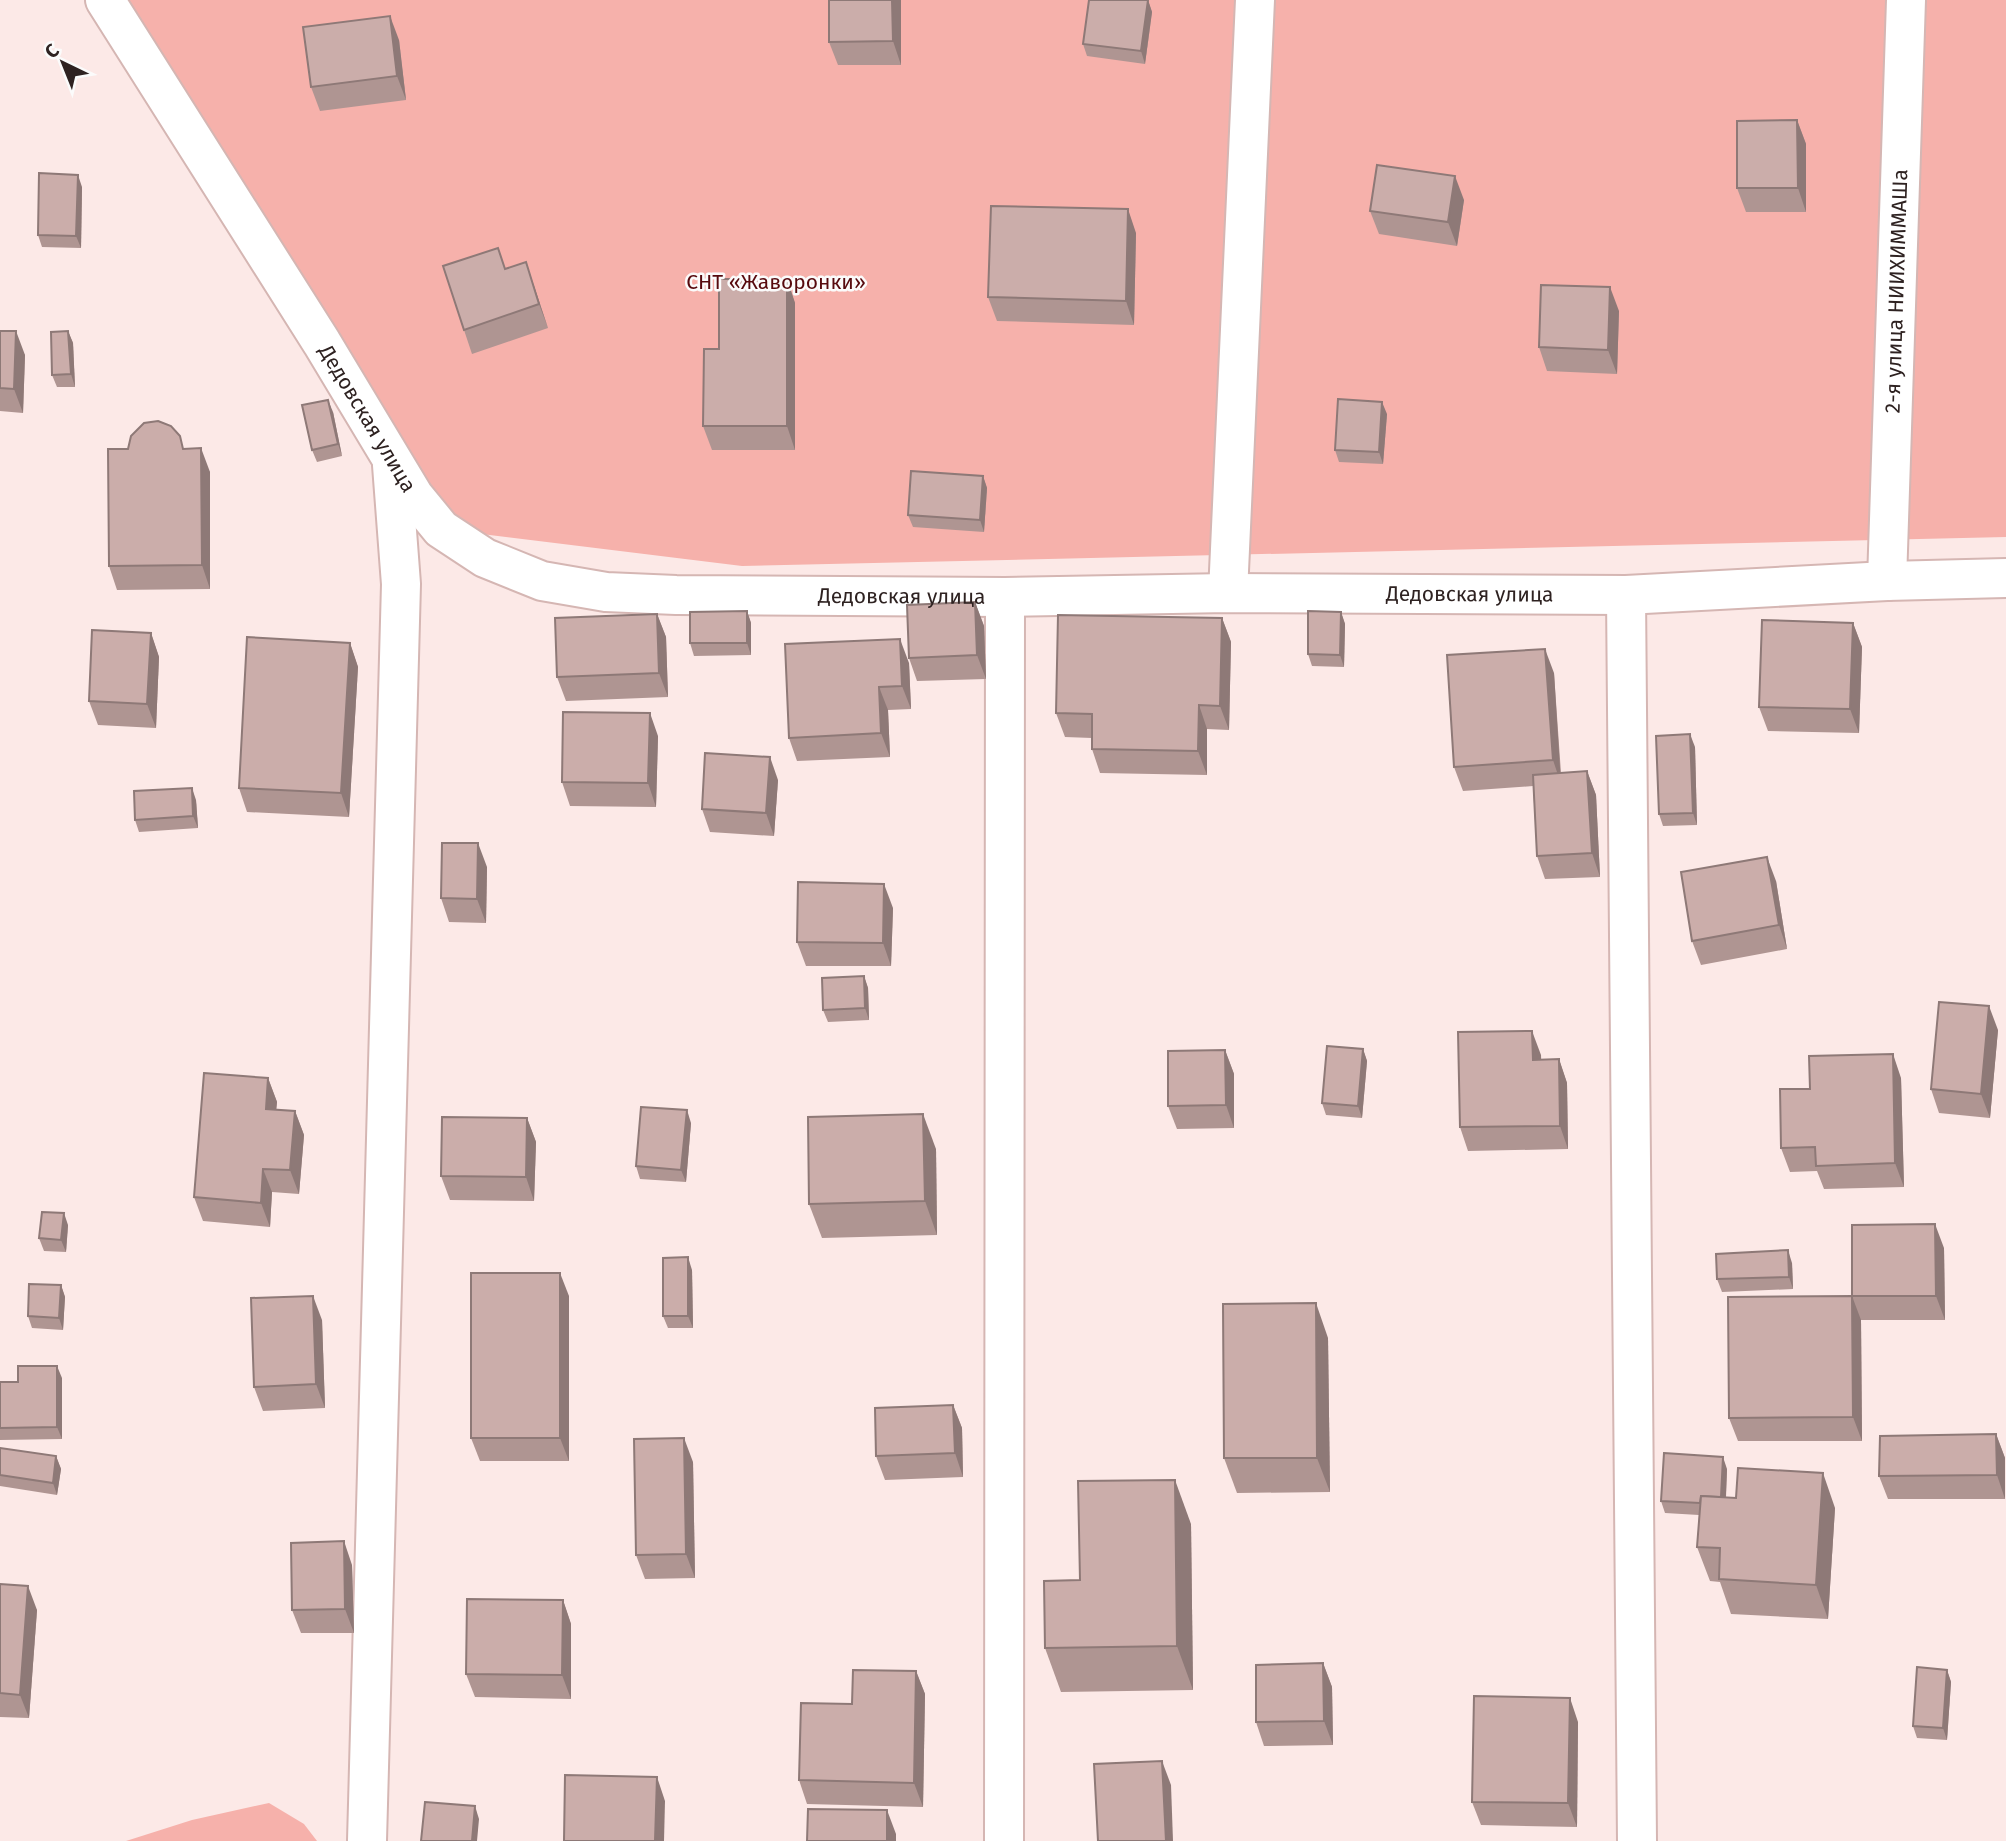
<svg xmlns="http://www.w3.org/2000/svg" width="2006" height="1841" viewBox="0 0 2006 1841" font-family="'Fira Sans',sans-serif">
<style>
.green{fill:#f6b1ab}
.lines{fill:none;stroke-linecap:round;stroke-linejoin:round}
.minor-casing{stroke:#d5b6b3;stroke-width:42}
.minor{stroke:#fff;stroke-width:38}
.wall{fill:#af9592}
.shaded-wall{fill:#8e7977}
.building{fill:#cbadaa;stroke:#8e7977;stroke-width:2}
.labels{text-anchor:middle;stroke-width:5;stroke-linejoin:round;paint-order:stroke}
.park-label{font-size:21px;fill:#570a0e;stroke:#fbfbfb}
.street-label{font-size:21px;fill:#2e2221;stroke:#fbfbfb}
</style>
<rect width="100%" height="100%" fill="#fce9e7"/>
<!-- green -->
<g class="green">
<polygon points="105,0 2006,0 2006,537 742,566 441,529"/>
<polygon points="269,1803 304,1824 317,1841 126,1841 192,1820"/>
</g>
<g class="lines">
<!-- minor casing -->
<g class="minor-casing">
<g id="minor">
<path id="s1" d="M105,0l217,343 92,153 27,33 44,29 57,23 64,11 70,3 329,2 223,-4 398,2 261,-14 119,-3"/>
<path id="s2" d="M1887,581l19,-581"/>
<polyline points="1228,593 1255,0"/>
<polyline points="1626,595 1637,1841"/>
<polyline points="367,1841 401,584 392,465"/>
<polyline points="1004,1841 1005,597"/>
</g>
</g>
<!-- minor -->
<use href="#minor" class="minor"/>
</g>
<!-- wall -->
<g class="wall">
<polygon points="829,0 901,0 901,65 838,65 829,42"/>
<polygon points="1148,0 1152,12 1145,64 1087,56 1083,44"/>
<polygon points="399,40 406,100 320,111 311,87"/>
<polygon points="1797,120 1806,144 1806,212 1746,212 1737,188"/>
<polygon points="82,187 81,248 42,247 38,235"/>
<polygon points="1464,200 1457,246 1379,234 1370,211"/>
<polygon points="1136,233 1134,325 997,321 988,297"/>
<polygon points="498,248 505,269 534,286 548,328 472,354 464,330"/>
<polygon points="787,279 795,303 795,450 712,450 703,426 719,349"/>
<polygon points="1619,311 1617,374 1547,371 1539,347"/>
<polygon points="0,331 25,355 23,413 0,411"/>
<polygon points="68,331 73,343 75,387 57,387 52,375"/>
<polygon points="333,412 342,456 317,462 312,450"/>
<polygon points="1387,414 1383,464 1339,462 1335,450"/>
<polygon points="184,449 210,472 210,589 117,590 109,566"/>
<polygon points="983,476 987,488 984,532 913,527 908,515"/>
<polygon points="975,602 984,626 986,679 917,681 909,658"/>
<polygon points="747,611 751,623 751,655 694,656 690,643"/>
<polygon points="1341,612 1345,624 1344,667 1312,666 1308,654"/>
<polygon points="657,614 666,637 668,697 566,701 557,677"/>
<polygon points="1222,618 1231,642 1229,730 1207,729 1207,775 1100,773 1092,749 1092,738 1065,737 1056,713"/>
<polygon points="1853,623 1862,647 1859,733 1768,731 1759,707"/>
<polygon points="151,633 159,657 156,728 98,725 89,701"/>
<polygon points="350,643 358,667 349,817 247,812 239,788"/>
<polygon points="909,663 911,709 888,710 890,757 797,761 789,738"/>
<polygon points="1554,673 1561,773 1587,771 1596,795 1600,877 1545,879 1537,856 1533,786 1463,791 1454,767"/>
<polygon points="658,736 656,807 570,806 562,782"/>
<polygon points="1695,747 1697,825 1663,826 1659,814"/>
<polygon points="778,780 774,836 710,832 702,809"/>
<polygon points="196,800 198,828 139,832 135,820"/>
<polygon points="487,867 486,923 449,922 441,898"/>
<polygon points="1776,881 1787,949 1701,965 1692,941"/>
<polygon points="893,908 891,966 806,966 797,942"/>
<polygon points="864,976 868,988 869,1020 828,1022 823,1010"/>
<polygon points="1998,1030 1990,1118 1939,1113 1931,1089"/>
<polygon points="1363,1049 1367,1061 1362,1118 1326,1115 1322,1103"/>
<polygon points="1225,1050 1234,1074 1234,1128 1177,1129 1168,1106"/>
<polygon points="1541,1055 1541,1060 1559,1059 1567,1083 1568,1149 1468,1151 1460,1127"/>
<polygon points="268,1078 277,1102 276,1110 295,1111 304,1135 299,1194 272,1192 270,1227 203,1221 194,1197"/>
<polygon points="1901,1078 1904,1187 1824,1189 1817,1171 1790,1172 1781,1148 1810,1089"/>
<polygon points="527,1118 536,1142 534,1201 450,1200 441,1176"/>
<polygon points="691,1123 686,1182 640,1179 636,1166"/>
<polygon points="936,1149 937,1235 822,1238 809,1204"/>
<polygon points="68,1225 66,1252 44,1251 39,1238"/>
<polygon points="1944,1248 1945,1320 1861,1320 1862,1441 1738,1441 1729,1418 1852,1296"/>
<polygon points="1792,1263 1793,1289 1722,1292 1717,1279"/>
<polygon points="692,1270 693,1328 668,1328 663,1316"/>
<polygon points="61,1285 65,1297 63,1330 32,1328 28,1316"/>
<polygon points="569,1296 569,1461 480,1461 471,1438"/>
<polygon points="322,1320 325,1408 263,1411 254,1387"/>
<polygon points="1328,1338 1330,1492 1237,1493 1224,1458"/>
<polygon points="62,1378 62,1439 0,1440 0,1382 18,1382"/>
<polygon points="953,1405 962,1428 963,1477 885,1480 876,1456"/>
<polygon points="1996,1434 2005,1458 2005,1499 1888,1499 1879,1476"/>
<polygon points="0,1448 56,1456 61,1469 57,1495 0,1486"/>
<polygon points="693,1462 695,1578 645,1579 636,1555"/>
<polygon points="1727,1469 1726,1498 1835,1508 1828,1619 1731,1614 1720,1582 1710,1581 1697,1547 1699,1515 1665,1513 1661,1501"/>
<polygon points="1191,1524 1193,1690 1061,1692 1045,1648 1080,1580"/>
<polygon points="352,1565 354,1633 301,1633 292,1610"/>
<polygon points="0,1584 37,1610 29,1718 0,1717"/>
<polygon points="563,1600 571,1624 571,1699 475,1697 466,1674"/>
<polygon points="1323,1663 1332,1687 1333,1745 1264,1746 1256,1722"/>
<polygon points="1947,1670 1951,1682 1947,1740 1917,1738 1913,1726"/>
<polygon points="916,1671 925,1694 923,1807 807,1804 799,1780 852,1704"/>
<polygon points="1578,1722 1577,1827 1481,1825 1472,1802"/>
</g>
<!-- shaded-wall -->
<g class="shaded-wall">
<polygon points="892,0 901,0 901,65 893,41"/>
<polygon points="1148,0 1152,12 1145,64 1141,51"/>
<polygon points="390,16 399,40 406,100 397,76"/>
<polygon points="1797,120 1806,144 1806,212 1798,188"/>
<polygon points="78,175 82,187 81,248 76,236"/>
<polygon points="1455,176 1464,200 1457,246 1448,222"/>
<polygon points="1128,209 1136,233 1134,325 1126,301"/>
<polygon points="526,262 548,328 539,304"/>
<polygon points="787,279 795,303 795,450 787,426"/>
<polygon points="1610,287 1619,311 1617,374 1608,350"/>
<polygon points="16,331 25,355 23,413 14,389"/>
<polygon points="68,331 73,343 75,387 71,374"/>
<polygon points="328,400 333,412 342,456 338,444"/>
<polygon points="1382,402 1387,414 1383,464 1379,452"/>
<polygon points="201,448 210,472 210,589 202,565"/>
<polygon points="983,476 987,488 984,532 980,520"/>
<polygon points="975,602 984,626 986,679 977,655"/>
<polygon points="747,611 751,623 751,655 747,643"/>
<polygon points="1341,612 1345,624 1344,667 1340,655"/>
<polygon points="657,614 666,637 668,697 659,673"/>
<polygon points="1222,618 1231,642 1229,730 1220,706"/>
<polygon points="1853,623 1862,647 1859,733 1850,709"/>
<polygon points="151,633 159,657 156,728 147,704"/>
<polygon points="900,639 909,663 911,709 902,686"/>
<polygon points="350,643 358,667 349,817 341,793"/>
<polygon points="1545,649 1554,673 1561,784 1553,760"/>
<polygon points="879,687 888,710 890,757 881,733"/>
<polygon points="1199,705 1207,729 1207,775 1198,751"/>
<polygon points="650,713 658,736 656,807 648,783"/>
<polygon points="1690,734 1695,747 1697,825 1693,813"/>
<polygon points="770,757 778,780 774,836 766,813"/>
<polygon points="1587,771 1596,795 1600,877 1592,853"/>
<polygon points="192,788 196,800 198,828 193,816"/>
<polygon points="478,843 487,867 486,923 477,899"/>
<polygon points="1767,857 1776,881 1787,949 1779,925"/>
<polygon points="884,884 893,908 891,966 883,943"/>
<polygon points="864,976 868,988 869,1020 865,1008"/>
<polygon points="1989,1006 1998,1030 1990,1118 1981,1094"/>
<polygon points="1532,1031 1541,1055 1542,1084 1533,1060"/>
<polygon points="1363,1049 1367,1061 1362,1118 1358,1106"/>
<polygon points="1225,1050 1234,1074 1234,1128 1226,1105"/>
<polygon points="1893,1054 1901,1078 1904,1187 1895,1163"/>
<polygon points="1559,1059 1567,1083 1568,1149 1560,1126"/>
<polygon points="268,1078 277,1102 274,1133 266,1109"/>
<polygon points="687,1110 691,1123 686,1182 681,1170"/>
<polygon points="295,1111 304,1135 299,1194 290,1170"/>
<polygon points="923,1114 936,1149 937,1235 925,1201"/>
<polygon points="527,1118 536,1142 534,1201 526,1177"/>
<polygon points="263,1169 272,1192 270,1227 261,1203"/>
<polygon points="64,1213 68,1225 66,1252 61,1240"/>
<polygon points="1935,1224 1944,1248 1945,1320 1936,1296"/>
<polygon points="1788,1250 1792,1263 1793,1289 1789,1277"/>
<polygon points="688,1257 692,1270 693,1328 688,1316"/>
<polygon points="560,1273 569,1296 569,1461 560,1438"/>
<polygon points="61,1285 65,1297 63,1330 59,1318"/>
<polygon points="313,1296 322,1320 325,1408 316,1384"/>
<polygon points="1852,1296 1861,1320 1862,1441 1853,1417"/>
<polygon points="1316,1303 1328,1338 1330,1492 1317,1458"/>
<polygon points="57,1366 62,1378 62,1439 57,1427"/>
<polygon points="953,1405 962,1428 963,1477 955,1453"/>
<polygon points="1996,1434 2005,1458 2005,1499 1997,1475"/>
<polygon points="684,1438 693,1462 695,1578 686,1554"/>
<polygon points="56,1456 61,1469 57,1495 53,1483"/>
<polygon points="1723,1457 1727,1469 1725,1516 1720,1504"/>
<polygon points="1823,1473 1835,1508 1828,1619 1816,1585"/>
<polygon points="1175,1480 1191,1524 1193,1690 1177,1646"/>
<polygon points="344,1541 352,1565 354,1633 345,1609"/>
<polygon points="28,1586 37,1610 29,1718 20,1695"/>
<polygon points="563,1600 571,1624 571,1699 562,1675"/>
<polygon points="1323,1663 1332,1687 1333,1745 1324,1721"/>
<polygon points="1947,1670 1951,1682 1947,1740 1943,1728"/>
<polygon points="916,1671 925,1694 923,1807 914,1783"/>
<polygon points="1570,1698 1578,1722 1577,1827 1568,1803"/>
<polygon points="1162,1761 1171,1785 1173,1841 1166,1841"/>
<polygon points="657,1777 665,1801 664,1841 655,1841"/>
<polygon points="475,1806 479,1819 477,1841 472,1841"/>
<polygon points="887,1810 896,1834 896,1841 887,1841"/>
</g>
<!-- building -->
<g class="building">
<polygon points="829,0 892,0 893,41 829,42"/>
<polygon points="1089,0 1148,0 1141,51 1083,44"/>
<polygon points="390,16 397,76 311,87 303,27"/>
<polygon points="1797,120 1798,188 1737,188 1737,121"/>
<polygon points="1377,165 1455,176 1448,222 1370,211"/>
<polygon points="39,173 78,175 76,236 38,235"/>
<polygon points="991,206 1128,209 1126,301 988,297"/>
<polygon points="498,248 505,269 526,262 539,304 464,330 443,266"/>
<polygon points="719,279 787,279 787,426 703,426 704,349 719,349"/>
<polygon points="1541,285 1610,287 1608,350 1539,347"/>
<polygon points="0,331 16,331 14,389 0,388"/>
<polygon points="68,331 71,374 52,375 51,332"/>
<polygon points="1338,399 1382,402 1379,452 1335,450"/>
<polygon points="328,400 338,444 312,450 302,405"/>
<polygon points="158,421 171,426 180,436 183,449 201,448 202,565 109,566 108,449 128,449 131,436 144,423"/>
<polygon points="911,471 983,476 980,520 908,515"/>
<polygon points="975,602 977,655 909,658 907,605"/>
<polygon points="747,611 747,643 690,643 690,612"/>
<polygon points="1308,611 1341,612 1340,655 1308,654"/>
<polygon points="657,614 659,673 557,677 555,618"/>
<polygon points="1058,615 1222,618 1220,706 1199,705 1198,751 1092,749 1092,714 1056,713"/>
<polygon points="1762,620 1853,623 1850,709 1759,707"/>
<polygon points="92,630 151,633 147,704 89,701"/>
<polygon points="247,637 350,643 341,793 239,788"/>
<polygon points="900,639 902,686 879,687 881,733 789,738 785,644"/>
<polygon points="1545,649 1553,760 1454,767 1447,655"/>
<polygon points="563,712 650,713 648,783 562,782"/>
<polygon points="1690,734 1693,813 1659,814 1656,736"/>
<polygon points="705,753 770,757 766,813 702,809"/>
<polygon points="1587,771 1592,853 1537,856 1533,775"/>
<polygon points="192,788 193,816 135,820 134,791"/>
<polygon points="442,843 478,843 477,899 441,898"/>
<polygon points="1767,857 1779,925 1692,941 1681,872"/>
<polygon points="798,882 884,884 883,943 797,942"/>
<polygon points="864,976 865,1008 823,1010 822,978"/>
<polygon points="1939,1002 1989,1006 1981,1094 1931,1089"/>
<polygon points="1532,1031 1533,1060 1559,1059 1560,1126 1460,1127 1458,1032"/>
<polygon points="1327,1046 1363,1049 1358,1106 1322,1103"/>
<polygon points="1225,1050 1226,1105 1168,1106 1168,1051"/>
<polygon points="1893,1054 1895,1163 1816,1166 1815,1147 1781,1148 1780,1089 1810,1089 1809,1056"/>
<polygon points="204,1073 268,1078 266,1109 295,1111 290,1170 263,1169 261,1203 194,1197"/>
<polygon points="641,1107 687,1110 681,1170 636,1166"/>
<polygon points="923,1114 925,1201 809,1204 808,1117"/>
<polygon points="442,1117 527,1118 526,1177 441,1176"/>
<polygon points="42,1212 64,1213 61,1240 39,1238"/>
<polygon points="1935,1224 1936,1296 1852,1296 1852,1225"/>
<polygon points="1788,1250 1789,1277 1717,1279 1716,1254"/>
<polygon points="688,1257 688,1316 663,1316 663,1258"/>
<rect x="471" y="1273" width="89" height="165"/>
<polygon points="29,1284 61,1285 59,1318 28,1316"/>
<polygon points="313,1296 316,1384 254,1387 251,1298"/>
<polygon points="1852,1296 1853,1417 1729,1418 1728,1297"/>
<polygon points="1316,1303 1317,1458 1224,1458 1223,1304"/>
<polygon points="18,1366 57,1366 57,1427 0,1428 0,1382 18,1382"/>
<polygon points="953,1405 955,1453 876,1456 875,1408"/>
<polygon points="1996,1434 1997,1475 1879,1476 1880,1436"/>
<polygon points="684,1438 686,1554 636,1555 634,1439"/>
<polygon points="0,1448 56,1456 53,1483 0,1475"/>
<polygon points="1664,1453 1723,1457 1721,1497 1701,1496 1700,1503 1661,1501"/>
<polygon points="1738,1468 1823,1473 1816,1585 1719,1579 1720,1548 1697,1547 1701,1496 1736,1498"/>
<polygon points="1175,1480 1177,1646 1045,1648 1044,1581 1080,1580 1078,1481"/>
<polygon points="344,1541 345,1609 292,1610 291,1543"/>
<polygon points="0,1584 28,1586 20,1695 0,1693"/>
<polygon points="467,1599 563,1600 562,1675 466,1674"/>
<polygon points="1323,1663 1324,1721 1256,1722 1256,1665"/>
<polygon points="1917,1667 1947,1670 1943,1728 1913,1726"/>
<polygon points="853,1670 916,1671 914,1783 799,1780 801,1703 852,1704"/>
<polygon points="1474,1696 1570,1698 1568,1803 1472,1802"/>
<polygon points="1162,1761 1166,1841 1098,1841 1094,1764"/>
<polygon points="565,1775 657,1777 655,1841 564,1841"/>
<polygon points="425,1802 475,1806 472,1841 421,1841"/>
<polygon points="808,1809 887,1810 887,1841 807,1841"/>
</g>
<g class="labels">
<!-- park labels -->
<g class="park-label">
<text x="776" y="289">СНТ «Жаворонки»</text>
</g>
<!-- street labels -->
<g class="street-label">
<text dy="7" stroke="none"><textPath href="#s2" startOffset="290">2-я улица НИИХИММАШа</textPath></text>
<text dy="7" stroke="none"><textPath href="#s1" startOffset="494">Дедовская улица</textPath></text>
<text dy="7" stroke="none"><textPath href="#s1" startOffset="1670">Дедовская улица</textPath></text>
<text dy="7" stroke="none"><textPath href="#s1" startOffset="1102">Дедовская улица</textPath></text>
</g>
</g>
<!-- north arrow -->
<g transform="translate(63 63) rotate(317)" stroke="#fbfbfb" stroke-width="5" paint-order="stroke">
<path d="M0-5L12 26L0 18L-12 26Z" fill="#2e2221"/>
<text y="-10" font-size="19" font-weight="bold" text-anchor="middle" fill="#2e2221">С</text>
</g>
</svg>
